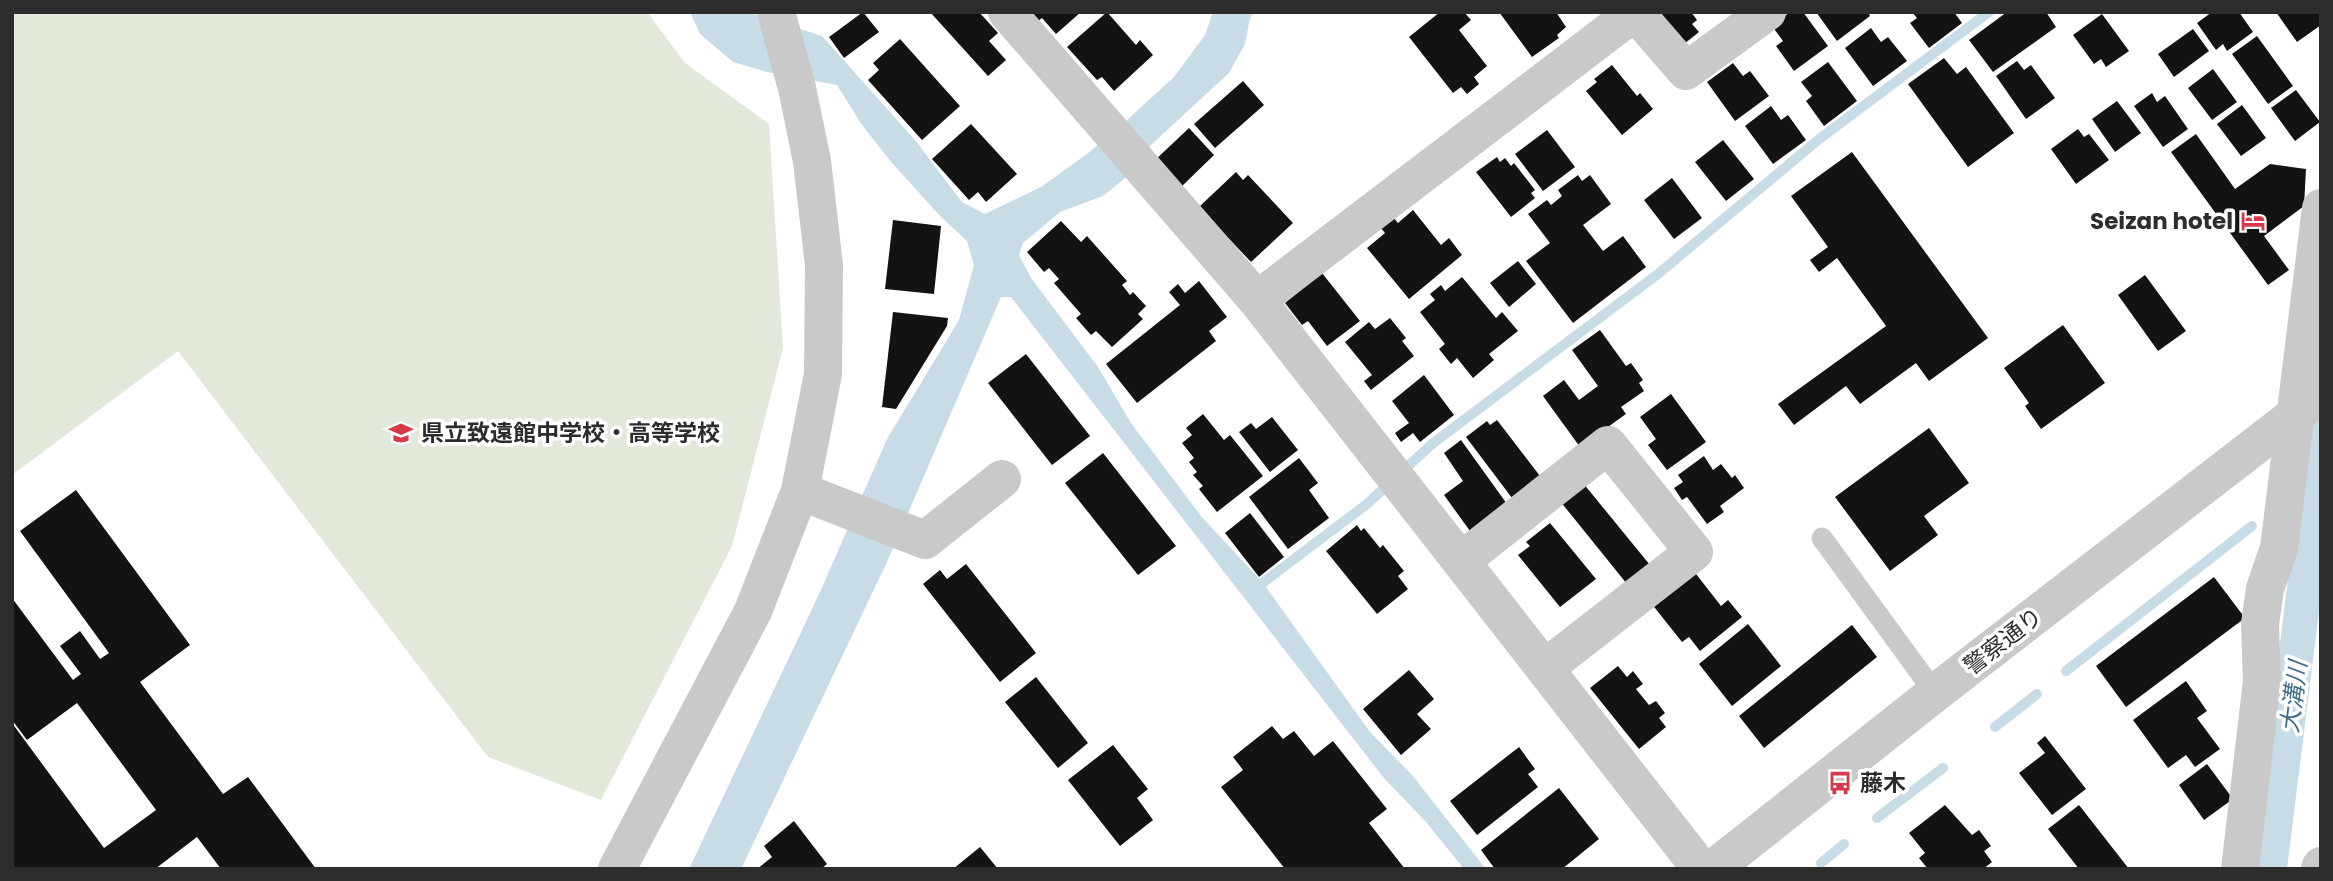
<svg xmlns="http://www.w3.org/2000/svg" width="2333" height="881" viewBox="0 0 2333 881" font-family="Poppins,'Noto Sans JP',sans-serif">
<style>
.green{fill:#e2e8da}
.water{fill:#c7dce7}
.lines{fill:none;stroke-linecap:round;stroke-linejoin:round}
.stream{stroke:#c7dce7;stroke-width:10}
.building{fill:#131313}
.service{stroke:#c9c9c9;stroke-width:21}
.minor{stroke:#c9c9c9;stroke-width:38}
.tertiary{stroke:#c9c9c9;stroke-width:38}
.labels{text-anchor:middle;stroke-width:7;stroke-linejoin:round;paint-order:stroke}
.poi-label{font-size:23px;font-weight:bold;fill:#2c2c2c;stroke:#fff;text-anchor:start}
.street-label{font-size:23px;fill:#2c2c2c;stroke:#fff}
.water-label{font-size:24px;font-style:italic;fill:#406d87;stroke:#fff}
</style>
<rect width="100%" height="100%" fill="#fff"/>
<!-- green -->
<polygon class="green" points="12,12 647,12 685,63 769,124 783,348 732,546 601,800 488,757 178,351 12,475"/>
<!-- water -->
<g class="water">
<polygon points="690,12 748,12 822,36 915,140 962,202 985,214 1041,187 1087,154 1127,120 1174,77 1205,35 1213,12 1254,12 1250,18 1245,44 1229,73 1151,145 1124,179 1103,196 1060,212 1023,243 1019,255 1031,278 1098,367 1131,423 1201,516 1263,583 1370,732 1412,775 1486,869 1464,869 1426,822 1383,777 1011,297 1001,297 887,562 741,869 689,869 820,592 887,439 959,320 974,265 967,241 941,217 892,163 862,125 837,85 767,72 733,62 700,34"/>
<polygon points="2321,312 2321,596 2287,869 2252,869"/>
</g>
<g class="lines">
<!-- stream -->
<g class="stream">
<polyline points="1253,590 1367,504 1432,444 1658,274 1818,140 1989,12"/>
<polyline points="2066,671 2252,526"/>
<polyline points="1995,727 2037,694"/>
<polyline points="1877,818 1943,768"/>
<polyline points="1821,863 1844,844"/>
</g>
</g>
<!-- building -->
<g class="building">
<polygon points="863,12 879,32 844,58 829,37"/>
<polygon points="930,12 979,12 998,33 989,41 1006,60 988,76"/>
<polygon points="1030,12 1081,12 1056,34 1042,18 1038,21"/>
<polygon points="1107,12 1136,45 1140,40 1153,55 1114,91 1102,77 1097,80 1067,47"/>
<polygon points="1440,12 1464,12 1471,20 1459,30 1487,66 1474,77 1479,84 1467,94 1461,87 1453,93 1409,37"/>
<polygon points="1499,12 1556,12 1566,27 1557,35 1559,38 1532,57"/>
<polygon points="1660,12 1691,12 1697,20 1692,24 1699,32 1684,44"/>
<polygon points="1790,12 1803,12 1828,46 1794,71 1776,46 1783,41 1772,26"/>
<polygon points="1816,12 1868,12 1870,16 1837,41"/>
<polygon points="1912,12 1954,12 1962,23 1929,48 1910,23 1917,18"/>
<polygon points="2007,12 2046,12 2056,27 1993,72 1969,40"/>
<polygon points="2212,12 2239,12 2253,32 2227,51 2223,44 2216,50 2197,23"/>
<polygon points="2276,12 2321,12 2321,25 2297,42"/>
<polygon points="2102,14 2129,51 2106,67 2101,59 2094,64 2073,35"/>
<polygon points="1871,28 1881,42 1888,37 1907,61 1873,86 1845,48"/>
<polygon points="2193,29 2209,51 2174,77 2158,54"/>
<polygon points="2257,36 2293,86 2268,104 2232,54"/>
<polygon points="900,39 960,106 922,140 868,80 879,70 873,63"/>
<polygon points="1944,58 1957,74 1966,67 2014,133 1968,167 1908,84"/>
<polygon points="2017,61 2024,70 2031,65 2055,98 2026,119 1996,76"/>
<polygon points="1828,62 1857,101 1824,126 1806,101 1812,96 1801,82"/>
<polygon points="1733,63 1743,76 1750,71 1769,96 1735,121 1707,82"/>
<polygon points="1612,65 1637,96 1640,93 1653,109 1622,135 1586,91 1597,82 1594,79"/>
<polygon points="2213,69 2237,102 2212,120 2188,88"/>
<polygon points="1243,81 1264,105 1215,148 1194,124"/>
<polygon points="2296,90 2320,122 2295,141 2271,108"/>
<polygon points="2152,93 2157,102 2165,96 2188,129 2163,147 2134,106"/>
<polygon points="2117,101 2141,133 2115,152 2092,119"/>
<polygon points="2242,105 2266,138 2241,156 2217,124"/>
<polygon points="1771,106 1781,120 1788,115 1806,140 1773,164 1745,126"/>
<polygon points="971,124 1017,174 986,202 978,192 969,200 932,159"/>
<polygon points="1189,128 1214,155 1179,189 1153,162"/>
<polygon points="2078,129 2084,137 2089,134 2109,160 2076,184 2051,149"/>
<polygon points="1547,130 1575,167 1543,191 1515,154"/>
<polygon points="2196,134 2235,189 2270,164 2306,169 2304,206 2264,236 2289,270 2268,285 2171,152"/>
<polygon points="1723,140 1754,179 1726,201 1695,162"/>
<polygon points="1852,152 1988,338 1929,381 1916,363 1860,404 1846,386 1794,425 1778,404 1886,326 1837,258 1819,272 1810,260 1828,247 1791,196"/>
<polygon points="1497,157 1500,162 1505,158 1511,166 1514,163 1535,190 1531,193 1535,198 1511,217 1476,172"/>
<polygon points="1236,172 1243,180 1248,175 1293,223 1251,262 1199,207"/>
<polygon points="1578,175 1582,181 1590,175 1611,204 1583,225 1603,251 1623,236 1646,267 1573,323 1526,261 1550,243 1528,214 1547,200 1551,205 1562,196 1558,190"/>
<polygon points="1672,178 1702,218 1674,239 1644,200"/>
<polygon points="1413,210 1441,245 1449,238 1462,255 1409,299 1367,248 1385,233 1380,227 1393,217 1398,223"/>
<polygon points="893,220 941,226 934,294 885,289"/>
<polygon points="1061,221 1081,242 1087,236 1127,281 1122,285 1130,295 1133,292 1146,306 1138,314 1143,319 1112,347 1096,331 1091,335 1076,318 1081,314 1054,283 1059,279 1049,268 1044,272 1027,252"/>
<polygon points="1518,261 1536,284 1509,307 1490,283"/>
<polygon points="1322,273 1360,321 1327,346 1308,321 1302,325 1285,303"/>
<polygon points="2145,275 2186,331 2158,351 2118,295"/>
<polygon points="1462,277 1496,318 1502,312 1518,331 1489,354 1494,360 1473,378 1457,358 1451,364 1439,349 1445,344 1420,312 1435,300 1430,294 1441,285 1445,291"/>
<polygon points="1199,281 1227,317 1209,331 1216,341 1137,403 1106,364 1180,305 1169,292 1178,284 1185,293"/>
<polygon points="893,312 948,318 947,326 896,409 882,407"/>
<polygon points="1390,318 1406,338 1402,341 1414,356 1371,390 1364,381 1372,375 1345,342 1369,322 1375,329"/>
<polygon points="2063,325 2105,383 2041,429 2025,406 2029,403 2004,368"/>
<polygon points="1600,330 1626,366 1631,363 1643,380 1639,383 1644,391 1621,407 1626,414 1580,447 1543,396 1564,380 1579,400 1598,386 1572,350"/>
<polygon points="1026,354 1090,436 1052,465 988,383"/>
<polygon points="1424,375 1454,415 1420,442 1413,433 1401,442 1395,433 1409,423 1392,401"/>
<polygon points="1671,394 1706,442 1667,470 1648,445 1656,439 1640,417"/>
<polygon points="1203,414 1224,440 1230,435 1263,476 1217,512 1199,489 1203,486 1193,475 1197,472 1189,462 1194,458 1182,443 1192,435 1186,428"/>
<polygon points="1272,417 1298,450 1270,472 1239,432 1251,423 1256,429"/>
<polygon points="1497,420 1540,476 1512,498 1466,437 1487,421 1490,425"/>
<polygon points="1929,428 1969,483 1924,516 1938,535 1890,571 1835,497"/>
<polygon points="1461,440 1507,504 1470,531 1444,495 1463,481 1444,453"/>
<polygon points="1103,453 1176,546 1138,575 1065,483"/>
<polygon points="1704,456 1713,470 1721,464 1732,478 1735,475 1744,488 1720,506 1724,512 1707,524 1687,497 1682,500 1674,488 1683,482 1678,475"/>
<polygon points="1299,458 1318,483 1309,490 1329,518 1288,549 1249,497"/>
<polygon points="1583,483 1650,565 1627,584 1560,501"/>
<polygon points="76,490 190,645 140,682 223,794 248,777 316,869 221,869 197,837 155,869 12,869 12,723 104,848 156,810 77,703 27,740 12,720 12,598 73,680 81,674 60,646 80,631 100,659 109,653 20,531"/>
<polygon points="1250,513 1284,557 1259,577 1225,533"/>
<polygon points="1550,523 1596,579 1560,607 1518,555 1530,546 1526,542"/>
<polygon points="1357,525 1361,531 1364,528 1380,548 1383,545 1404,571 1398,576 1408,589 1377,614 1326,551"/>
<polygon points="966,564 1036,653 1000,682 923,584 940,570 947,579"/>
<polygon points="1693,570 1721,606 1728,600 1742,617 1700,651 1689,637 1682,642 1651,603"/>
<polygon points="2214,577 2245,618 2126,707 2096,666"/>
<polygon points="1748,624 1781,666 1732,706 1699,664"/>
<polygon points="1852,625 1877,657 1764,748 1739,716"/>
<polygon points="1618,666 1627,677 1633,671 1643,684 1636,689 1649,705 1656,701 1665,713 1659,718 1666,727 1639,749 1590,688"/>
<polygon points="1409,670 1434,699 1417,714 1431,729 1401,755 1363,709"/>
<polygon points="1036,677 1088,743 1058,768 1005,702"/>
<polygon points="2186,681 2207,711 2197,718 2220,749 2195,767 2186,755 2168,768 2133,720"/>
<polygon points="1272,726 1283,739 1294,731 1314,756 1333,741 1387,809 1369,823 1405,869 1285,869 1221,787 1243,770 1233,757"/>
<polygon points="2045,736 2086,789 2052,815 2019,773 2045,753 2037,743"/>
<polygon points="1113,745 1148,789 1137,798 1153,820 1120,846 1068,780"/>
<polygon points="1519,747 1535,769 1528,774 1538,787 1477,835 1450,801"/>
<polygon points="2207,764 2233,799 2204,820 2179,785"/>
<polygon points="1559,788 1599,839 1562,869 1495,869 1481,850"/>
<polygon points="1945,805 1972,835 1979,830 1991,846 1984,851 1992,862 1983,869 1928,869 1919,858 1925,853 1909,833"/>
<polygon points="2079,805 2129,869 2079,869 2048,829"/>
<polygon points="794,821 827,864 821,869 757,869 772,857 764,846"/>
<polygon points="980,847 998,869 953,869"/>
</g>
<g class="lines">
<!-- service -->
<polyline class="service" points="1822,538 1935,693"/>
<!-- minor -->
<g class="minor">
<polyline points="1007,12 1257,300 1701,869"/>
<polyline points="1635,12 1686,71 1767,12"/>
<polyline points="1257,300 1635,12"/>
<polyline points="800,491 925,540 1002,479"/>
<polyline points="1461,561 1608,445 1694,552 1545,668"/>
<polyline points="2240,869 2262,681 2260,624 2265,589 2279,548 2321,208"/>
<polyline points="2320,869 2321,866"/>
</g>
<!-- tertiary -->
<g class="tertiary">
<polyline points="617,869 753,611 800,491 823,374 824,265 812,161 797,88 776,12"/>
<polyline points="1713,869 1935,693 2321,395"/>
</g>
</g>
<!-- icons -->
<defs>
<g id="hotel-bare" transform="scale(1.89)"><path d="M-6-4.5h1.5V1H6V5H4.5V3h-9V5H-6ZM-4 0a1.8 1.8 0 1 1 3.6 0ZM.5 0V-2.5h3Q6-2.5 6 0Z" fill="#d73949" stroke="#fff" stroke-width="2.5" paint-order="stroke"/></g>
<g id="school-bare" transform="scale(1.89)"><path d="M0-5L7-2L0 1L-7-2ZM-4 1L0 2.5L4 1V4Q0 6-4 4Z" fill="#d73949" stroke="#fff" stroke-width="2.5" paint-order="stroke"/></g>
<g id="bus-bare" transform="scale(1.89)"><path d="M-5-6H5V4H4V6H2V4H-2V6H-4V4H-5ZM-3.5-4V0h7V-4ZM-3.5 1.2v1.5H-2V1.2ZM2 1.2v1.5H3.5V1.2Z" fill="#d73949" stroke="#fff" stroke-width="2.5" paint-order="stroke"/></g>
</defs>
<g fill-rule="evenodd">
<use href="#hotel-bare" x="2253" y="221"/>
<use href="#school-bare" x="401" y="433"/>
<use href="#bus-bare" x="1840" y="783"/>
</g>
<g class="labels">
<!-- poi labels -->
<g class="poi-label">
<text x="2233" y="229" text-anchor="end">Seizan hotel</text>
<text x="421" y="441">県立致遠館中学校・高等学校</text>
<text x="1860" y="791">藤木</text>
</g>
<!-- street labels -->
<g class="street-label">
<text transform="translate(2003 641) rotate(-38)" y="8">警察通り</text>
</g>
<!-- water labels -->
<g class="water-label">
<text transform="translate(2294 697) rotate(-83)" y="8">大溝川</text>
</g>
</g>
<!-- border -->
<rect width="2333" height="881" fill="none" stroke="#2c2c2c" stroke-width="28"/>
</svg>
